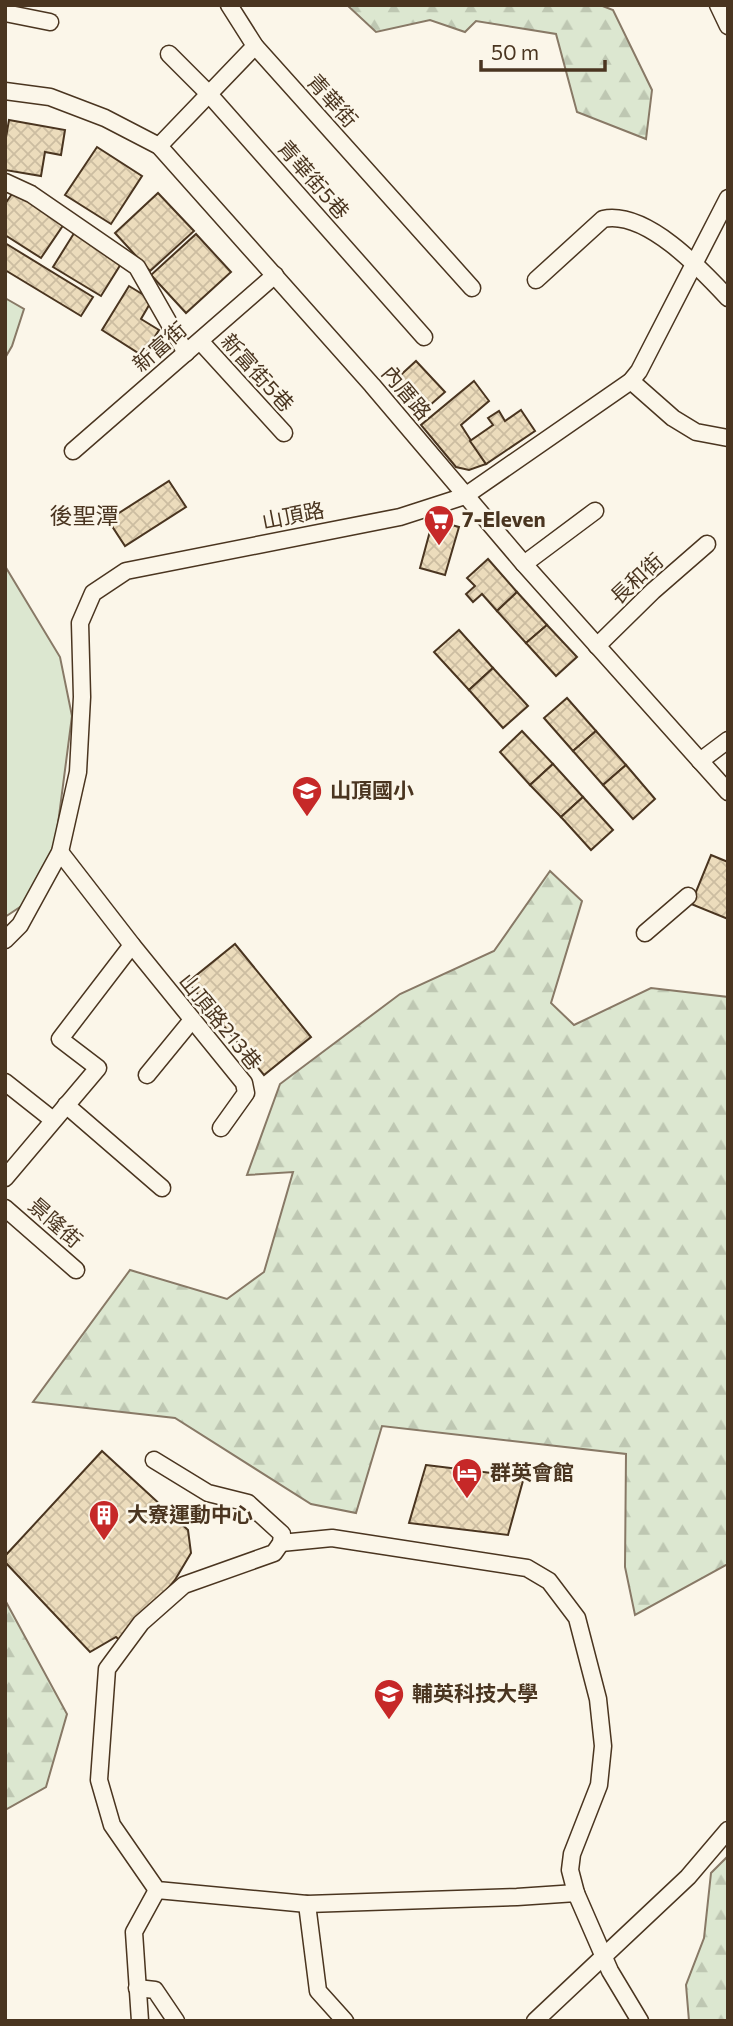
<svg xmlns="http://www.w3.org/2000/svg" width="733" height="2026" viewBox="0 0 733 2026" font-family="Commissioner,'Noto Sans TC',sans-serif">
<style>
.forest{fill:url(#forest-firs);stroke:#887966;stroke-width:2}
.park{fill:#dce7d0;stroke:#887966;stroke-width:2}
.building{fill:url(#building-cross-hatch);stroke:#4a3520;stroke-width:2}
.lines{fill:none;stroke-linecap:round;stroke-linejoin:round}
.street-casing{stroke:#4a3520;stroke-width:19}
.street{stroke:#fbf6e9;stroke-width:16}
.labels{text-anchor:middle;stroke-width:5;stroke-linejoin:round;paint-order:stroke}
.street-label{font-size:21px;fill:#4a3520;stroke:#fbf6e9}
.poi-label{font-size:21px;font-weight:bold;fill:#4a3520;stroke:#fbf6e9;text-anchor:start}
.neighbourhood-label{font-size:23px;fill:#4a3520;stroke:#fbf6e9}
</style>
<defs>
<pattern id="forest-firs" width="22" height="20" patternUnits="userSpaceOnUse" patternTransform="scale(1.75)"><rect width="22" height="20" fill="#dce7d0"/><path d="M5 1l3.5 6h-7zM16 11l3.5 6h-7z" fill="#bec7b2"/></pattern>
<pattern id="building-cross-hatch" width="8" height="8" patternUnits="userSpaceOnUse" patternTransform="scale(1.75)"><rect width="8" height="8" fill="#ecdcbc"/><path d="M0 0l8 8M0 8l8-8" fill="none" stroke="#ccbda1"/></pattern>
</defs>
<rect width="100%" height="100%" fill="#fbf6e9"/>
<!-- forest -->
<g class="forest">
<polygon points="347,5 600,5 613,10 652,90 646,139 577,112 556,34 476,21 465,32 430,20 376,32"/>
<polygon points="550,871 582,901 551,1003 574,1025 651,988 728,997 728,1564 635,1615 625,1567 626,1454 382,1426 356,1513 311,1504 175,1418 33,1402 130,1270 227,1299 264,1272 293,1172 247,1175 280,1084 400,994 494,951"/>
<polygon points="5,1600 67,1714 46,1787 5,1810"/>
<polygon points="728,1856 728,2021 689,2021 686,1985 704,1938 711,1873"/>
</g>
<!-- park -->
<g class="park">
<polygon points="5,298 24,309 12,346 5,358"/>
<polygon points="5,566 60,657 72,716 55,847 26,903 5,917"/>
</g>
<!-- building -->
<g class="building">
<polygon points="9,120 65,130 61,155 45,152 41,176 5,170 5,143"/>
<polygon points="97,147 142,176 111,224 65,195"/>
<polygon points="14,191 64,224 41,258 5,235 5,204"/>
<polygon points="158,193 194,231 150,271 115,233"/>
<polygon points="76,230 124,259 101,296 53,267"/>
<polygon points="196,234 231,272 186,313 151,275"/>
<polygon points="5,243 93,297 81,316 5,270"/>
<polygon points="129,286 152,300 141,319 159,330 143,356 102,330"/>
<polygon points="416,361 445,392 421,413 393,382"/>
<polygon points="474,381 489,401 461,425 486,464 469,470 456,467 421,425"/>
<polygon points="521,410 535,431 486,464 470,441 493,425 488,418 499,411 505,421"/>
<polygon points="169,481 186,507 125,546 108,520"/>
<polygon points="433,520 459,527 445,575 420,568"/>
<polygon points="488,559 517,592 497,611 482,594 473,602 466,594 475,586 467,578"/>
<polygon points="517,592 547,625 526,643 497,611"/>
<polygon points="547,625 577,657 556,676 526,643"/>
<polygon points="459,630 493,668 469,690 434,652"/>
<polygon points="493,668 528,706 503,728 469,690"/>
<polygon points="567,698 596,731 573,751 544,718"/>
<polygon points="522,731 553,764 530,785 500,752"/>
<polygon points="596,731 626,765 603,785 573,751"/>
<polygon points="553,764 583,797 561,817 530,785"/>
<polygon points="626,765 655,799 633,819 603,785"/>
<polygon points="583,797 613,830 591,850 561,817"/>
<polygon points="711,855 728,862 728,919 691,904"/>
<polygon points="235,944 311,1037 264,1075 188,982"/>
<polygon points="102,1451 188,1530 191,1553 175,1580 123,1643 116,1637 90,1652 5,1562 5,1556"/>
<polygon points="426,1465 524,1477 508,1535 409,1523"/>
</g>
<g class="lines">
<!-- street casing -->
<g class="street-casing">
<g id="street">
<polyline points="229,5 255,46 472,288"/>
<polyline points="718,5 728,26"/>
<polyline points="5,13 50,22"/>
<polyline points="169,54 208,93 424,337"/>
<polyline points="5,91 50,97 105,118 159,146 372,385 524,564 728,792"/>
<polyline points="159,146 255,46"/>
<polyline points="5,182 31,194 137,267 186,353"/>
<path d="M536,280l67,-61c43,-9 98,50 125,79"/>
<polyline points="200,341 284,433"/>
<polyline points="631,381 673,418 696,432 728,438"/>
<polyline points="73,451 275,275"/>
<polyline points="524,564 595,511"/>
<polyline points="597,646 653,591 707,544"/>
<polyline points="700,761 728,740"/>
<polyline points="60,852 132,945 244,1083 246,1093 221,1128"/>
<polyline points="645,933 688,896"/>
<polyline points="5,940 20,925 60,852 78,772 82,697 80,623 93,593 126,571 400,517 465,496 631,381 639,371 728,198"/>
<polyline points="147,1075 192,1020"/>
<polyline points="5,1082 53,1120"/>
<polyline points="66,1105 162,1188"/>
<polyline points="5,1178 98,1068 60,1039 132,945"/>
<polyline points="5,1208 76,1270"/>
<polyline points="154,1460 208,1493 248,1503 282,1534 281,1543 274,1553 184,1585 141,1623 107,1669 99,1780 112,1825 157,1890 307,1904 517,1897 576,1893 610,1971 640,2021"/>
<polyline points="281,1543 332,1538 527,1568 549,1581 577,1618 598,1699 603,1746 599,1785 572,1854 570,1870 576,1893"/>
<polyline points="307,1904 318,1991 345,2021"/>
<polyline points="137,1988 155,1990 176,2021"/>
<polyline points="140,2021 134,1932 157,1890"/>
<polyline points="535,2021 688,1877 728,1830"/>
</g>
</g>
<!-- street -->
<use href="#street" class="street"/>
</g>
<!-- icons -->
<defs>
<g id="supermarket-pin" transform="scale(1.575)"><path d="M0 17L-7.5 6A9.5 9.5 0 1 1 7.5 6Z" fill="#c62828" stroke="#fbf6e9"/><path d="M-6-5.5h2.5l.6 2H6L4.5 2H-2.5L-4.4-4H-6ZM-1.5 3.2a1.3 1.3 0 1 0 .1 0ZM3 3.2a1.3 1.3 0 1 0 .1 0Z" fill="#fff"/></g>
<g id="school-pin" transform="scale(1.575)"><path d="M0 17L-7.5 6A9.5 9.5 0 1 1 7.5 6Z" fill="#c62828" stroke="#fbf6e9"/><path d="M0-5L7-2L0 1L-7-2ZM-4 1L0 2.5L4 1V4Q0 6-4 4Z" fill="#fff"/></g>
<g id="hotel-pin" transform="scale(1.575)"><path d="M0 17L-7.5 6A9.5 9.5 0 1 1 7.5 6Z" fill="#c62828" stroke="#fbf6e9"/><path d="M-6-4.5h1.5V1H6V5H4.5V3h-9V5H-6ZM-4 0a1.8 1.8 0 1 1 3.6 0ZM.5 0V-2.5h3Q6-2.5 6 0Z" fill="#fff"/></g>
<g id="building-pin" transform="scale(1.575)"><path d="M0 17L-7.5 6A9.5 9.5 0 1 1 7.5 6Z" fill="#c62828" stroke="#fbf6e9"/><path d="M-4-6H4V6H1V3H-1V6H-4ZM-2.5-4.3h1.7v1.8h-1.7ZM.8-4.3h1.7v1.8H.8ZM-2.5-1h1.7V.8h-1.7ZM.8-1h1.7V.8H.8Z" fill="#fff"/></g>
<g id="university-pin" transform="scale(1.575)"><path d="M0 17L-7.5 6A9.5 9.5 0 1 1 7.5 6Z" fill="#c62828" stroke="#fbf6e9"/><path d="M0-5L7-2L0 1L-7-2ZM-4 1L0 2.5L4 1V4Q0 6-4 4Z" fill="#fff"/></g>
</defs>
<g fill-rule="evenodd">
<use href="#supermarket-pin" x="439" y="520"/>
<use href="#school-pin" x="307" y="791"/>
<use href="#hotel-pin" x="467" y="1473"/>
<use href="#building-pin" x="104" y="1515"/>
<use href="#university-pin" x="389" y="1694"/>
</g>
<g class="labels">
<!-- street labels -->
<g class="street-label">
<text transform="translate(332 101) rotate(48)" y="7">青華街</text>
<text transform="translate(313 180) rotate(49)" y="7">青華街5巷</text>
<text transform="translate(160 347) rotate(-41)" y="7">新富街</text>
<text transform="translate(257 373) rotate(48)" y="7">新富街5巷</text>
<text transform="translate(406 393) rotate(50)" y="7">內厝路</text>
<text transform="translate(293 516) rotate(-11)" y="7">山頂路</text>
<text transform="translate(637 579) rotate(-43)" y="7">長和街</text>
<text transform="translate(220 1022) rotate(51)" y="7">山頂路213巷</text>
<text transform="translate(55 1223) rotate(41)" y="7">景隆街</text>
</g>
<!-- poi labels -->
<g class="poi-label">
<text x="462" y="527">7-Eleven</text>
<text x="330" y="798">山頂國小</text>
<text x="490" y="1480">群英會館</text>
<text x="127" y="1522">大寮運動中心</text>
<text x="412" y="1701">輔英科技大學</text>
</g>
<!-- neighbourhood labels -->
<g class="neighbourhood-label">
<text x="84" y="524">後聖潭</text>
</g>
</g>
<!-- border -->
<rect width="733" height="2026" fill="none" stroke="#4a3520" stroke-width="14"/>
<!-- scale -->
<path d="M481 60v10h124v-10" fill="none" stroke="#4a3520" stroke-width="3.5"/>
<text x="491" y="60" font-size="21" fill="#4a3520" stroke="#fbf6e9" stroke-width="5" paint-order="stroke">50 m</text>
</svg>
